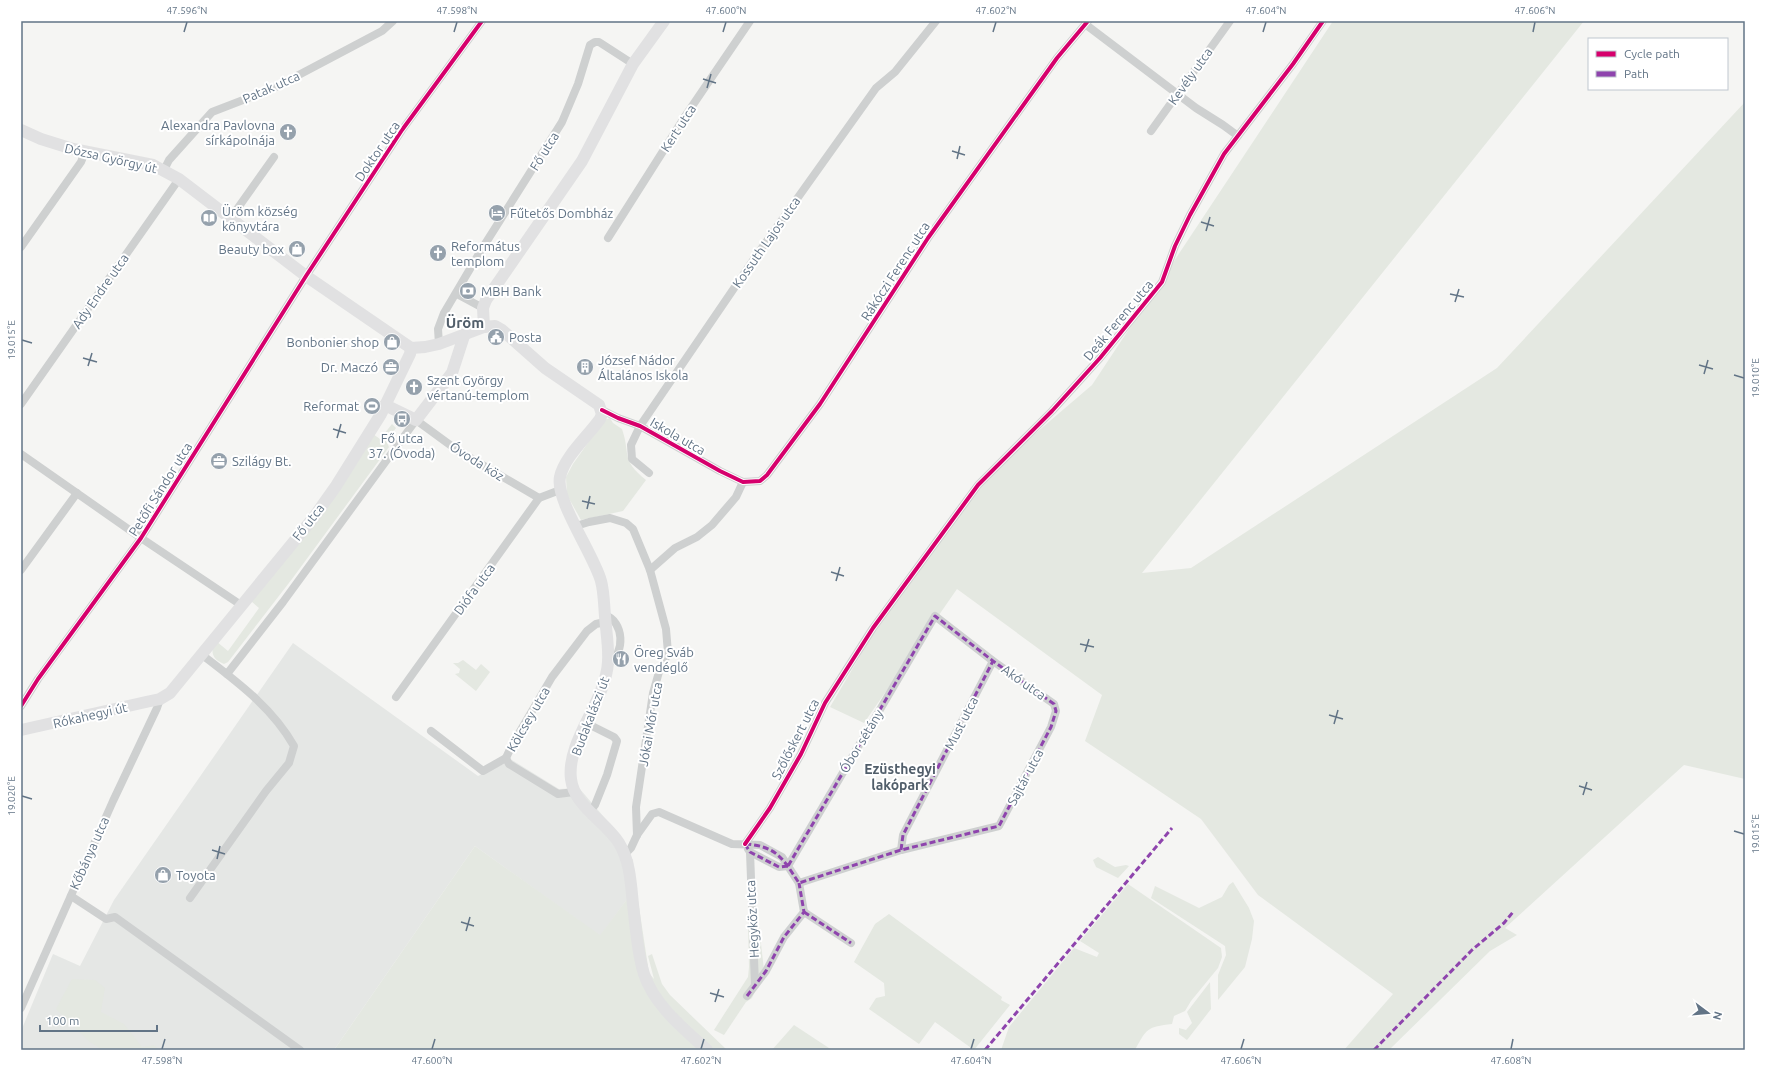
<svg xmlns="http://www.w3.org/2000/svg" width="1766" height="1071" viewBox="0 0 1766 1071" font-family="Ubuntu,sans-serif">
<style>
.built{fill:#e5e7e5}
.green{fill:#e4e8e1}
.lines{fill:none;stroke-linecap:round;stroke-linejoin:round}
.street{stroke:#ced0d0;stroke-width:8}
.secondary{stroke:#e1e1e2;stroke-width:12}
.quiet{stroke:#8e44ad;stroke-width:3;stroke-dasharray:6 3;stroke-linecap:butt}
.cycleway-casing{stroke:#fff;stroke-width:6}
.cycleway{stroke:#d6006c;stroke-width:4}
.ticks{fill:none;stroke:#627486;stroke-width:1.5}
.labels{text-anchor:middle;stroke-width:4;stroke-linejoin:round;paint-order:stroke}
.street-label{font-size:13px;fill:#627486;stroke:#fff}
.poi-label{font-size:13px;fill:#627486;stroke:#fff;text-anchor:start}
.neighbourhood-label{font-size:14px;font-weight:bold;fill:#515e6a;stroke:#fff}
.quarter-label{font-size:15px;font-weight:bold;fill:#515e6a;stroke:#fff}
.neatline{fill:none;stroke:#627486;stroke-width:1.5}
.ticks-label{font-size:10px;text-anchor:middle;fill:#627486}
</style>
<rect width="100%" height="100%" fill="#f5f5f3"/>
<!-- built -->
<polygon class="built" points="293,643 478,776 512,760 559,789 579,788 616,831 633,860 636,887 600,936 475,846 334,1050 21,1050 21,1031 53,954 80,966 114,900"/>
<!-- green -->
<g class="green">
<polygon points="1333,21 1584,21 1142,573 1191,568 1497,368 1745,102 1745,779 1684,765 1505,928 1517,935 1490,951 1389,1050 1344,1050 1393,994 1258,895 1201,819 1085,741 1102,695 957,589 864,723 830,707 890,605 996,467 1092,385"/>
<path d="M610,418l3,5 9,6c9,26 -2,30 24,51l-23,31 -42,9 -14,-25 -1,-18 7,-13 31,-44z"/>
<path d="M392,424l4,4 -10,13 3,6 -97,132 -64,83 -4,2c-11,-4 -15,-12 -8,-23l12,10 31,-43 -8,-7 122,-167 7,5z"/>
<polygon points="463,660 476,670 481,664 490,672 476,691 455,674 459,673 460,669 453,663 458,663"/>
<polygon points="475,846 600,935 636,887 649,973 654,979 648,956 652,954 662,984 670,995 727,1050 334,1050"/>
<polygon points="1098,857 1115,867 1126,865 1129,866 1118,878 1096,867 1093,860"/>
<polygon points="1233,882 1249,908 1254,921 1252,939 1245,967 1218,1000 1218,975 1226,955 1225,946 1151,898 1155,886 1199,908 1222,897 1229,885"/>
<path d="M1128,884l93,64 1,9 -4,11 -27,33 -6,10 -11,5 -2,8c-25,3 -25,4 -37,26h-134l8,-23 65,-79 23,9 2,-4 -19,-12z"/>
<polygon points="889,914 1002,997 1001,1000 1010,1005 974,1050 935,1022 919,1044 869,1009 876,998 885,996 884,983 854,962 875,924"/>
<polygon points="748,926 759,926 764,970 752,998 746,1002 724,1035 714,1030 748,977 749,967"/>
<polygon points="72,979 95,980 105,988 101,1012 124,1024 142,1047 154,1045 159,1050 103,1050 90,1042 56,1009"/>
<polygon points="1210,982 1211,1009 1187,1040 1179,1034 1179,1028 1186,1030 1192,1023 1187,1012"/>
<polygon points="794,1025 832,1050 772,1050"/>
</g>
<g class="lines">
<!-- street -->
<g class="street">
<polyline points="1085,24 1196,108 1223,125 1238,136"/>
<polyline points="1151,131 1230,21"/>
<polyline points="164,170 169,160 212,112 274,88 382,31 393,21"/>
<polyline points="230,219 274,157"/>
<polyline points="608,238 686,115 750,21"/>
<polyline points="21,247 81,162 85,152"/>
<polyline points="457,294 483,308"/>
<polyline points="439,344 438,329 444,313 480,252 562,122 578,84 590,45 595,42 599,42 633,64"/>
<polyline points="21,404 179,179"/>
<polyline points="602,410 618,418 640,426 720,471 743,482 760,481 767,475 820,404 928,238 1057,58 1088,21"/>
<polyline points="21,454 141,538 241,605"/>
<polyline points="649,473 632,459 631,445 640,426 754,259 876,88 895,72 936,21"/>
<polyline points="576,526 589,522 610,518 626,523 633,529 650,570 666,629 668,653 659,672 653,693 636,807 637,835"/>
<polyline points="21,570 77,493"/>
<polyline points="650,570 675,548 697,537 712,525 736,497 743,482"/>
<path d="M605,615c19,6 21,39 3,48"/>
<polyline points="227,674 283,602 416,420 457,450 539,498"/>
<polyline points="396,697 539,498 560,490"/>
<polyline points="21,706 38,679 141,538 306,276 402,130 482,21"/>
<polyline points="586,723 614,737 617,741 607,775 595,805 590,811"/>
<polyline points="431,731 483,771 506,758"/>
<polyline points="574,792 558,794 509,764 506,758 512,745 552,677 587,631 596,624 605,622"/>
<polyline points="745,844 770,808 801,754 825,703 873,628 978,485 1052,411 1100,358 1162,282 1175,246 1190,215 1224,154 1293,64 1323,21"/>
<polyline points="748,849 750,852 779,867 788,866"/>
<polyline points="901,850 903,835 993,661"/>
<polyline points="750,852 755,985"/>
<polyline points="624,855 631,848 637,835 652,814 659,812 732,844 760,845 782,857 799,883 901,850 999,826 1051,727 1056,711 1054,704 993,661 935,616 788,866"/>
<polyline points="71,896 106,919 115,917 300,1050"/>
<path d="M190,898l76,-107 23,-28 5,-17c-22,-39 -58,-65 -93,-92"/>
<polyline points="804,912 851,943"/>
<polyline points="747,996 766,971 784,937 804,912 799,883"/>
<polyline points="21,1008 113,801 157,708 160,699"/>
</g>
<!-- secondary -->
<g class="secondary">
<polyline points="21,130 41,139 73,149 153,165 179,179 306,276 411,348"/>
<polyline points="484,327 483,308 486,300 582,161 633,64 664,21"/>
<path d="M411,348l14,-1 14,-3 45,-17 11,-1 7,4 43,38 54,37 3,9 -2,5c-12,17 -36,38 -40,58 -5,23 34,78 41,104 3,11 3,24 4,35 1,15 4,31 3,46 -2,39 -42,79 -37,117 3,27 34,42 48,64 11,18 12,41 14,62 3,23 4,47 11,69 10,31 40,55 63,76"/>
<polyline points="385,405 416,420 452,373 464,336"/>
<polyline points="21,730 146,702 160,699 170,693 314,517 336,486 381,414 410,354 411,348"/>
</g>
<!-- quiet -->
<g class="quiet">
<path d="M745,844c32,2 38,15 54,39l102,-33 98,-24 52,-99 5,-16 -2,-7 -61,-43 -58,-45 -147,250"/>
<polyline points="745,844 750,852 779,867 788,866"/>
<polyline points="901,850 903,835 993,661"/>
<polyline points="804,912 851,943"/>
<polyline points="747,996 766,971 784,937 804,912 799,883"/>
<polyline points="985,1050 1172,828"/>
<polyline points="1374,1050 1472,950 1504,923 1513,912"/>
</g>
<!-- cycleway casing -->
<g class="cycleway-casing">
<g id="cycleway">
<polyline points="602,410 618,418 640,426 720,471 743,482 760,481 767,475 820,404 928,238 1057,58 1088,21"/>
<polyline points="21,706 38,679 141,538 306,276 402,130 482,21"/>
<polyline points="745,844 770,808 801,754 825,703 873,628 978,485 1052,411 1100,358 1162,282 1175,246 1190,215 1224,154 1293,64 1323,21"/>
</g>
</g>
<!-- cycleway -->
<use href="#cycleway" class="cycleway"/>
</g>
<!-- ticks -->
<path class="ticks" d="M184,32l3,-10M454,32l3,-10M723,32l3,-10M993,32l3,-10M1263,32l3,-10M1533,32l2,-10M703,79l13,4M707,88l4,-14M952,151l13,4M957,159l3,-13M1201,222l13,4M1206,231l4,-14M1450,294l14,3M1455,302l4,-13M22,340l10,3M83,358l14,4M1699,365l14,4M88,366l4,-13M1704,374l4,-14M1734,375l10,3M333,429l13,4M337,438l4,-14M582,501l13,3M587,509l3,-13M831,572l13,4M836,581l4,-14M1080,644l14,3M1085,652l4,-13M1329,715l14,4M1334,724l4,-14M1579,786l13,4M1583,795l4,-13M22,796l10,3M1734,831l10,3M212,850l13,4M217,859l3,-13M461,922l13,4M466,931l4,-14M710,993l14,4M715,1002l4,-13M162,1049l3,-10M432,1049l3,-10M701,1049l3,-10M971,1049l3,-10M1241,1049l3,-10M1511,1049l2,-10"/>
<!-- icons -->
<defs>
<g id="church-disc" transform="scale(0.9)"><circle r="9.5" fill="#95a1ac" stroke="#fff"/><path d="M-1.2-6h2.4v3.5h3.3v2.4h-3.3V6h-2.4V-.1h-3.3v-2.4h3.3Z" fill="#fff"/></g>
<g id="hotel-disc" transform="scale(0.9)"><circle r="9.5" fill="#95a1ac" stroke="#fff"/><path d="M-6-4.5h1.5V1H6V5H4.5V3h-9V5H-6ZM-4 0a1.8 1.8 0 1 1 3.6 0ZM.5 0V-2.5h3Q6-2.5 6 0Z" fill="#fff"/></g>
<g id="library-disc" transform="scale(0.9)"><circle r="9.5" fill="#95a1ac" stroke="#fff"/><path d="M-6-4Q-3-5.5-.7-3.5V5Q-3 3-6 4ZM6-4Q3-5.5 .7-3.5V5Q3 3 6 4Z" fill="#fff"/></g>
<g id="shop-disc" transform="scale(0.9)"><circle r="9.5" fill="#95a1ac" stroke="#fff"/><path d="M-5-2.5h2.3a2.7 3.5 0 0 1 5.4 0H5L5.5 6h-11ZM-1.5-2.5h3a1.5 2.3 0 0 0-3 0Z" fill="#fff"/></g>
<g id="bank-disc" transform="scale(0.9)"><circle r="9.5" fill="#95a1ac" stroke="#fff"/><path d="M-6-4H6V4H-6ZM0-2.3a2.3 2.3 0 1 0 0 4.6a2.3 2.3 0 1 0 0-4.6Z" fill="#fff"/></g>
<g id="civic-disc" transform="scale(0.9)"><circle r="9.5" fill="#95a1ac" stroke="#fff"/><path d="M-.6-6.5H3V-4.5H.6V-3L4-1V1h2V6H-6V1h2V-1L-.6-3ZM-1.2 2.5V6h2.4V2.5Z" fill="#fff"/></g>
<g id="office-disc" transform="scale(0.9)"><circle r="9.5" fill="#95a1ac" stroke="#fff"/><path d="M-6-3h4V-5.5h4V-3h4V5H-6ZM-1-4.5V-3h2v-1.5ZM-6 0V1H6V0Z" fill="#fff"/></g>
<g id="building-disc" transform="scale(0.9)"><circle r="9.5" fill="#95a1ac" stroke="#fff"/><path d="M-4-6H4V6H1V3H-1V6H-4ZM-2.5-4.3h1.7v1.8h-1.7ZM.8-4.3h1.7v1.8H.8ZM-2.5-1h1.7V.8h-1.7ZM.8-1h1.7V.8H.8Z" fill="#fff"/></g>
<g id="stadium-disc" transform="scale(0.9)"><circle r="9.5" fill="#95a1ac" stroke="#fff"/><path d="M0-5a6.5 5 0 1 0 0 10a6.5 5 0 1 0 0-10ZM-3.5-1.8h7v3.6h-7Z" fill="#fff"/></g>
<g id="bus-disc" transform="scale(0.9)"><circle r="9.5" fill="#95a1ac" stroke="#fff"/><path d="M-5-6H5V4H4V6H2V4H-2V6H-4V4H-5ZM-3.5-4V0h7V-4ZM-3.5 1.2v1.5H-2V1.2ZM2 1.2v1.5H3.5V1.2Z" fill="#fff"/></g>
<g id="restaurant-disc" transform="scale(0.9)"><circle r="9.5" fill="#95a1ac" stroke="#fff"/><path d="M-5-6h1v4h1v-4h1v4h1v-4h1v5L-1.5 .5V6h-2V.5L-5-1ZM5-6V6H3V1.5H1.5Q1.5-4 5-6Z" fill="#fff"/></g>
</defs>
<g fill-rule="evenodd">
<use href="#church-disc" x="288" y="132"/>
<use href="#hotel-disc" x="497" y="213"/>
<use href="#library-disc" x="209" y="218"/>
<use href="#shop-disc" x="297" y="249"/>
<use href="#church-disc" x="438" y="253"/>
<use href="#bank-disc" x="468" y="291"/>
<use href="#civic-disc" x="496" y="337"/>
<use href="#shop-disc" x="392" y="342"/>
<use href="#office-disc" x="391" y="367"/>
<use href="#building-disc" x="585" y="367"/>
<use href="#church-disc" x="414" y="387"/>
<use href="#stadium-disc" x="372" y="406"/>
<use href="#bus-disc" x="402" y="419"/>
<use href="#office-disc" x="219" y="461"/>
<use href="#restaurant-disc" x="621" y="659"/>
<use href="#shop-disc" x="163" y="875"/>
</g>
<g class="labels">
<!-- street labels -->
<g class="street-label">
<text transform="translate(1190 76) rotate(-55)" y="5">Kevély utca</text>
<text transform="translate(271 87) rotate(-24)" y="5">Patak utca</text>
<text transform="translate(678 128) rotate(-57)" y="5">Kert utca</text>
<text transform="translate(377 151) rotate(-56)" y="5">Doktor utca</text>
<text transform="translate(544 151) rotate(-58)" y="5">Fő utca</text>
<text transform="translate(111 158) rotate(13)" y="5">Dózsa György út</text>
<text transform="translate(766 242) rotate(-55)" y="5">Kossuth Lajos utca</text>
<text transform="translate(895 271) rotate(-57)" y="5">Rákóczi Ferenc utca</text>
<text transform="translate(100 291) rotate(-55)" y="5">Ady Endre utca</text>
<text transform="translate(1118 320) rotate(-50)" y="5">Deák Ferenc utca</text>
<text transform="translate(678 436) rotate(30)" y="5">Iskola utca</text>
<text transform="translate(477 461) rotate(32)" y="5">Óvoda köz</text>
<text transform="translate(160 489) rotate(-58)" y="5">Petőfi Sándor utca</text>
<text transform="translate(308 522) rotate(-52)" y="5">Fő utca</text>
<text transform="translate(474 589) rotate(-54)" y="5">Diófa utca</text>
<text transform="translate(1024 682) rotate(35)" y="5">Akó utca</text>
<text transform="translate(90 715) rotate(-13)" y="5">Rókahegyi út</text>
<text transform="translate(590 716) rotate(-69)" y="5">Budakalászi út</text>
<text transform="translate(528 719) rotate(-60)" y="5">Kölcsey utca</text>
<text transform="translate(961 723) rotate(-63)" y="5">Must utca</text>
<text transform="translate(650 724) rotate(-80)" y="5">Jókai Mór utca</text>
<text transform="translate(795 739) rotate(-63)" y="5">Szőlőskert utca</text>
<text transform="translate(861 741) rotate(-59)" y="5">Óbor sétány</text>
<text transform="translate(1025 777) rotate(-62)" y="5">Sajtár utca</text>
<text transform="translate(89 853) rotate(-66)" y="5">Kőbánya utca</text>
<text transform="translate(752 919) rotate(-93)" y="5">Hegyköz utca</text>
</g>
<!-- poi labels -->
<g class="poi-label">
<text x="275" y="130" text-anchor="end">Alexandra Pavlovna<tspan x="275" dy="15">sírkápolnája</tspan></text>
<text x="222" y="216">Üröm község<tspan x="222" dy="15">könyvtára</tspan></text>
<text x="510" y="218">Fűtetős Dombház</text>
<text x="451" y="251">Református<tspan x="451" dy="15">templom</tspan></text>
<text x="284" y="254" text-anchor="end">Beauty box</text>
<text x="481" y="296">MBH Bank</text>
<text x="509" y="342">Posta</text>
<text x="379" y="347" text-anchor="end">Bonbonier shop</text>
<text x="598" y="365">József Nádor<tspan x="598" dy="15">Általános Iskola</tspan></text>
<text x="378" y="372" text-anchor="end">Dr. Maczó</text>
<text x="427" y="385">Szent György<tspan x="427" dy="15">vértanú-templom</tspan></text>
<text x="359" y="411" text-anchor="end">Reformat</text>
<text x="402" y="443" text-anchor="middle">Fő utca<tspan x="402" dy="15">37. (Óvoda)</tspan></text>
<text x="232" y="466">Szilágy Bt.</text>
<text x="634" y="657">Öreg Sváb<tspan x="634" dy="15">vendéglő</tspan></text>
<text x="176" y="880">Toyota</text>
</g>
<!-- neighbourhood labels -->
<g class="neighbourhood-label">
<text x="900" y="774">Ezüsthegyi<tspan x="900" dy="16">lakópark</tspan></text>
</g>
<!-- quarter labels -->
<g class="quarter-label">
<text x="465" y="328">Üröm</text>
</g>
</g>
<!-- border -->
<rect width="1766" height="1071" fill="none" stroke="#ffffff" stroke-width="44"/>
<!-- legend -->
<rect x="1588" y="38" width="140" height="52" fill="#ffffff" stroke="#c0c7cf"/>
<rect x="1596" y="51" width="20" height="6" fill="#d6006c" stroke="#c0c7cf"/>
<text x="1624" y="58" font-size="12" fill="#627486">Cycle path</text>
<rect x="1596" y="71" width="20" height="6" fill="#8e44ad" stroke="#c0c7cf"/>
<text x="1624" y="78" font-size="12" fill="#627486">Path</text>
<!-- north arrow -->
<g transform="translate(1708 1013) rotate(106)" stroke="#ffffff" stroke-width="3" paint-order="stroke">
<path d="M0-3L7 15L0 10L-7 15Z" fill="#627486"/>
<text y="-6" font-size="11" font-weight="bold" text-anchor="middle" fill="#627486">N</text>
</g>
<!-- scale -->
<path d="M40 1025v6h117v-6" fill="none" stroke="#627486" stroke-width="2"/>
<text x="46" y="1025" font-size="12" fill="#627486" stroke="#ffffff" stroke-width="3" paint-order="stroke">100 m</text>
<rect x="22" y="22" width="1722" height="1027" class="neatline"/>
<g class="ticks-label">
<text x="187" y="14">47.596°N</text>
<text x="457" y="14">47.598°N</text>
<text x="726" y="14">47.600°N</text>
<text x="996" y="14">47.602°N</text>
<text x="1266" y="14">47.604°N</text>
<text x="1535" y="14">47.606°N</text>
<text transform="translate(11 340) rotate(-90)" y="4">19.015°E</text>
<text transform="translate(1755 378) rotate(-90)" y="4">19.010°E</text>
<text transform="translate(11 796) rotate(-90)" y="4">19.020°E</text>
<text transform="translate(1755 834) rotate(-90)" y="4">19.015°E</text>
<text x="162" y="1064">47.598°N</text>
<text x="432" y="1064">47.600°N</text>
<text x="701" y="1064">47.602°N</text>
<text x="971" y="1064">47.604°N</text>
<text x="1241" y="1064">47.606°N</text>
<text x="1511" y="1064">47.608°N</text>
</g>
</svg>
